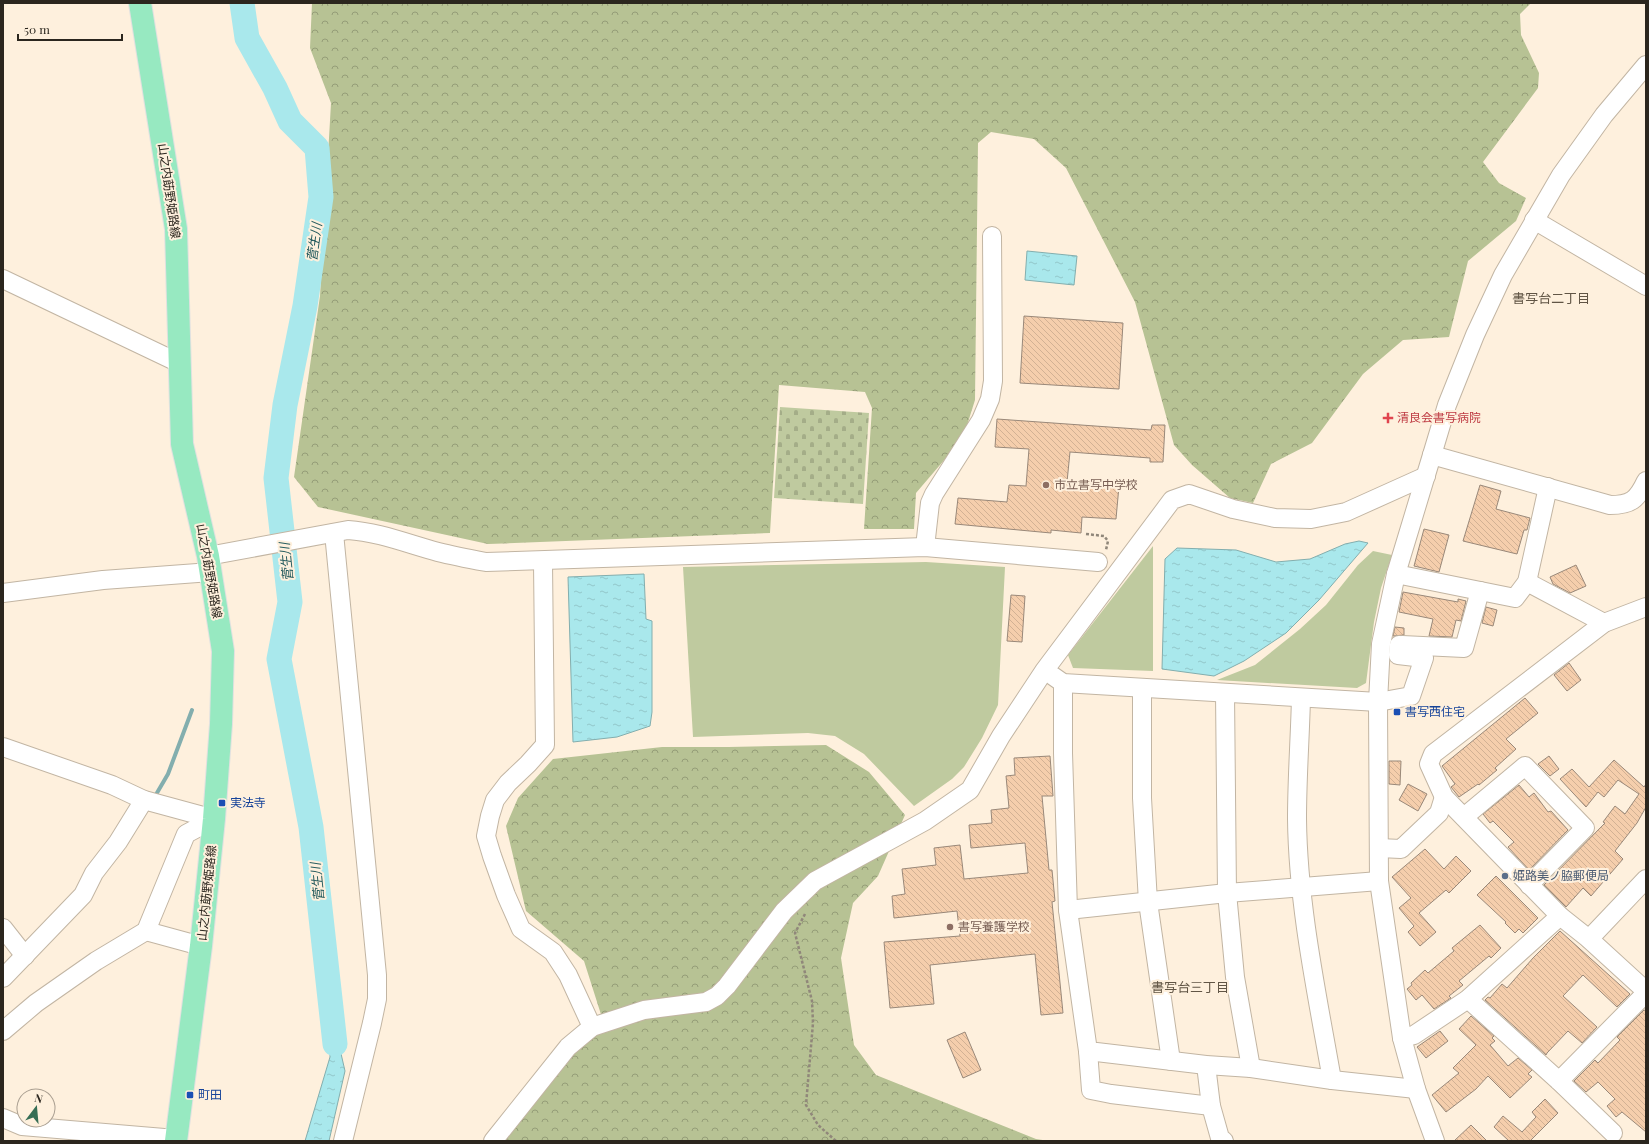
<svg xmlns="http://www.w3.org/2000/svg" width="1649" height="1144" viewBox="0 0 1649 1144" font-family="'Playfair Display','Noto Sans JP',serif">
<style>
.green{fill:#bfca9f}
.forest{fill:url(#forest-crowns)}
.cemetery{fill:url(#cemetery-stones)}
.water{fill:url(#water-ripples);stroke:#83aeae}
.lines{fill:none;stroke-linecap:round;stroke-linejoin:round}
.stream{stroke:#83aeae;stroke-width:4}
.river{stroke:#a9e8ec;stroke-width:25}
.building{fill:url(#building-back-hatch);stroke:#998879}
.minor-casing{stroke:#c2b5a3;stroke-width:20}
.major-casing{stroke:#e1e1e0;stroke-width:24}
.path{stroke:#90877a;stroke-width:2.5;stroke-dasharray:3 2;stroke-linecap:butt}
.minor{stroke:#fff;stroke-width:18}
.major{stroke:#97e9c1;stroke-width:22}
.health-dot{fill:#e0444e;stroke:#fef0dd;stroke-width:1.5}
.education-dot{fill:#8d6e63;stroke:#fef0dd;stroke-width:1.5}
.transit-dot{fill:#1a4fb4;stroke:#fef0dd;stroke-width:1.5}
.service-dot{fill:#5c6f8a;stroke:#fef0dd;stroke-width:1.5}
.labels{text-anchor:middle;stroke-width:4;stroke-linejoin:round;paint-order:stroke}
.street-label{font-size:12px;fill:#2b261e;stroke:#fef0dd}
.health-label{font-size:12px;fill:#be3a42;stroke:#fef0dd;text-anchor:start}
.education-label{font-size:12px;fill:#785e54;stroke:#fef0dd;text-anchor:start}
.transit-label{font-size:12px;fill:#164399;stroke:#fef0dd;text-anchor:start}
.service-label{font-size:12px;fill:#4e5e75;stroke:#fef0dd;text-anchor:start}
.water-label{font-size:13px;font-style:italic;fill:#255b5e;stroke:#fef0dd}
.neighbourhood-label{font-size:13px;fill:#615545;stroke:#fef0dd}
</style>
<defs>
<pattern id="forest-crowns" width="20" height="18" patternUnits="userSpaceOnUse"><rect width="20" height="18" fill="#b7c294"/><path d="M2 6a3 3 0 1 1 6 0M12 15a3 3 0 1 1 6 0" fill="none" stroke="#959d78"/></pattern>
<pattern id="cemetery-stones" width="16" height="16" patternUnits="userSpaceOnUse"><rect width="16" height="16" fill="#bfca9f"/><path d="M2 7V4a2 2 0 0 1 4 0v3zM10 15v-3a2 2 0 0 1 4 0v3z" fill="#a4ad88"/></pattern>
<pattern id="water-ripples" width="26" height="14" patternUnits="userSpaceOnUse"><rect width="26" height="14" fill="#a9e8ec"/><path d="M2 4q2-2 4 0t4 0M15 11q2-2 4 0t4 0" fill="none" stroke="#92c7ca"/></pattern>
<pattern id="building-back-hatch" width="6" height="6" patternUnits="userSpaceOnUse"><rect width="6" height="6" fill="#f5ceac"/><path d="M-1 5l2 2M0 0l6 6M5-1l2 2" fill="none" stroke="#d2b194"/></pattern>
</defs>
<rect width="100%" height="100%" fill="#fef0dd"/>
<!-- green -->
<g class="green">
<polygon points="1153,546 1153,671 1073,668 1068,655"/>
<polygon points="1373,551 1392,555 1381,588 1374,622 1366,683 1357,688 1217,680 1255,665 1300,629 1326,605 1358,565"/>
<polygon points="926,562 1005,567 998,705 982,738 964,767 952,779 914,806 864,754 835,736 808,733 693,737 683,567"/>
</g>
<!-- forest -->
<g class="forest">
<polygon points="312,3 1531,3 1520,14 1521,35 1539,73 1538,88 1483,162 1499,183 1526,198 1516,221 1468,261 1449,337 1403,340 1363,374 1312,443 1271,464 1253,503 1230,498 1192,465 1174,445 1135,302 1066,168 1034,139 991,132 978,143 975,400 963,438 916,493 914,529 864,529 872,408 865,392 779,385 770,533 488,544 318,507 294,477 320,296 331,103 310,48"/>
<polygon points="826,745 869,772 905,815 878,876 853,903 841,958 854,1045 876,1075 1036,1139 1049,1141 502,1141 578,1047 605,1027 584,961 526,911 506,826 518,798 553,759 662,747 729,747"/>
</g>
<!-- cemetery -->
<polygon class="cemetery" points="780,407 869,413 863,504 774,498"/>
<!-- water -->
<g class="water">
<polygon points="1027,251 1077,256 1074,285 1025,280"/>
<polygon points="1359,541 1368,543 1319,600 1286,633 1244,661 1214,676 1162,669 1165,559 1177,548 1236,550 1276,562 1310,559 1345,544"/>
<polygon points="644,574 646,619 652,621 652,712 650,726 617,737 573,742 568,577"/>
<polygon points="331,1010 345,1071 329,1141 305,1141 330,1057"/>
</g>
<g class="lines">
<!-- stream -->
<polyline class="stream" points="154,798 168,774 192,710"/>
<!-- river -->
<polyline class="river" points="242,3 247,38 275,88 290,121 317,148 321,197 305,306 285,405 276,478 290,602 279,659 311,827 335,1044"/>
</g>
<!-- building -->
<g class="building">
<polygon points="1024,316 1123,323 1119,389 1020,383"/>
<polygon points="997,419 1151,430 1152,425 1165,425 1163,462 1150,462 1150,458 1070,452 1067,482 1119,486 1116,519 1082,517 1081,533 1051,530 1051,533 955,524 958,498 1007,502 1009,485 1026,486 1029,449 995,447"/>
<polygon points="1480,485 1501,491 1496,509 1530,518 1527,530 1524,530 1517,554 1463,541"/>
<polygon points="1424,529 1449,535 1439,572 1414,566"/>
<polygon points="1576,565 1586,586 1570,593 1553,584 1550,577"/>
<polygon points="1403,592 1458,602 1458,599 1466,601 1461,621 1456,620 1452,637 1429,636 1433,619 1399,612"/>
<polygon points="1011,595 1025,596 1022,642 1007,641"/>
<polygon points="1486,607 1497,610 1493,626 1482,623"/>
<polygon points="1395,627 1404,628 1404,635 1393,636"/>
<polygon points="1569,663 1581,680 1567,691 1554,675"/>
<polygon points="1525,698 1538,713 1506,739 1516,749 1495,768 1497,770 1479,785 1478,784 1459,797 1451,787 1455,784 1442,766"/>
<polygon points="1050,756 1053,796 1042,796 1049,870 1052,870 1055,901 1052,902 1063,1013 1041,1015 1035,954 930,965 934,1004 890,1008 884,942 960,936 957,911 894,918 892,896 905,894 902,869 936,865 934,848 960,845 964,879 1028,873 1025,843 971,848 969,825 992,823 991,810 1009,808 1006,776 1015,775 1014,758"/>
<polygon points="1549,756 1559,769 1550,776 1538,764"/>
<polygon points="1614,760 1644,787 1646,784 1646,807 1637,823 1615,851 1623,859 1591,896 1583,888 1566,907 1544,885 1605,823 1603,822 1615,806 1625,814 1639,794 1618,780 1604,797 1598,792 1586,807 1560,779 1572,769 1589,787"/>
<polygon points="1389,761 1401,761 1400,785 1389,784"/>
<polygon points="1408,784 1427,794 1418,811 1399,800"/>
<polygon points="1519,785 1529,797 1534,793 1548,812 1551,811 1568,830 1529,870 1508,847 1514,842 1493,821 1490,823 1483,814"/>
<polygon points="1425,849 1444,869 1456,856 1471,871 1449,893 1446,890 1419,913 1436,932 1420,946 1408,932 1414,926 1399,908 1411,898 1392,877"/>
<polygon points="1496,876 1538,918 1523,933 1519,929 1515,933 1505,923 1506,922 1477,895"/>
<polygon points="1480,925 1501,948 1491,958 1489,956 1459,981 1463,985 1449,996 1451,998 1434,1009 1422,995 1416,1000 1407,989 1412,985 1411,983 1425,970 1428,973 1454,951 1452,948"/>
<polygon points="1560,931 1630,994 1617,1007 1583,975 1563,996 1597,1027 1582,1043 1568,1031 1547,1053 1546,1055 1485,1000 1488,997 1490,998 1502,984 1507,988 1533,958"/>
<polygon points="1644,1010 1646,1011 1646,1132 1622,1112 1616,1117 1607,1106 1615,1099 1598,1082 1586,1092 1574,1081 1595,1060 1598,1063 1620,1040 1617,1037"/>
<polygon points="1471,1016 1494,1036 1492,1038 1495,1041 1490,1045 1508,1066 1518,1058 1532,1070 1528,1074 1532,1077 1510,1098 1488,1076 1476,1089 1446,1112 1432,1095 1459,1073 1453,1068 1476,1045 1459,1029"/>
<polygon points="1440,1031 1448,1041 1426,1058 1417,1047"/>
<polygon points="965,1032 981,1070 963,1078 947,1040"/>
<polygon points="1545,1099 1558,1113 1531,1140 1532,1141 1509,1141 1494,1127 1503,1116 1522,1132 1536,1117 1532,1112"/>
<polygon points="1471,1125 1487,1141 1454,1141"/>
</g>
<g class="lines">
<!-- minor casing -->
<g class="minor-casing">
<g id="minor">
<polyline points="1534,220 1646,286"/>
<polyline points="3,279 179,363"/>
<path d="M1432,455l178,50c21,0 27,-5 36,-24"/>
<polyline points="334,533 377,975 377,999 372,1023 343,1141"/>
<polyline points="925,547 930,503 934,494 981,420 990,399 993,381 992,236"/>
<path d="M208,556l140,-26c31,2 60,14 90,22 16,4 32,7 48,10l439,-15 173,15"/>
<polyline points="539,561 543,563 545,745 528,764 508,783 495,800 490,816 486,836 492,856 506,895 521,929 553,952 568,975 592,1027"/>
<polyline points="1396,574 1515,598 1527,582 1548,487"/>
<polyline points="1527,582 1604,623"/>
<polyline points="3,593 103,580 211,572"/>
<polyline points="1646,607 1604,623 1433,754 1429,764 1444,797 1560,916 1589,939 1646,991"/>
<polyline points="1402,645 1464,648 1480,591"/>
<polyline points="1053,676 1063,683 1378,702 1411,696 1424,658 1398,655 1399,645"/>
<polyline points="1063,683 1063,753 1068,910 1088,1051 1206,1065 1251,1068 1332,1080 1416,1089"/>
<polyline points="1142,688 1142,798 1148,902 1171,1061"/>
<polyline points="1225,693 1227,893 1235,977 1251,1068"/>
<path d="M1301,698c-1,40 -4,80 -4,121 1,87 20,175 35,261"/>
<polyline points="3,747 112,785 144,800 214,819"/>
<polyline points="1464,817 1525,766 1585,828 1529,885"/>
<polyline points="1379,848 1401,849 1439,813 1444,797"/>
<polyline points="1068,910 1227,893 1379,881"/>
<polyline points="3,928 25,956"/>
<polyline points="146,931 201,946"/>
<polyline points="1589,939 1646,879"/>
<polyline points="3,978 83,895 94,873 118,842 144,800"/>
<polyline points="1468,999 1559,1081 1613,1133"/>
<polyline points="3,1031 36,1003 96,961 146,931 186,834 214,819"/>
<polyline points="1402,1038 1414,1035 1468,999 1560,916"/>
<polyline points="1088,1051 1091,1090 1111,1094 1211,1106"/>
<polyline points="1206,1065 1211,1106 1220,1138 1224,1141"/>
<polyline points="1559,1081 1646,993"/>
<polyline points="3,1118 22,1126 176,1139"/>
<polyline points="493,1141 568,1047 592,1027 644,1010 706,1002 717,996 727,986 784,911 815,881 925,821 970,790 1001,736 1044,671 1172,500 1189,494 1233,509 1275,518 1311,519 1346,512 1426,476"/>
<polyline points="1435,1141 1416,1089 1402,1038 1379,881 1378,702 1381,644 1396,574 1432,455 1447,405 1475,335 1503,275 1561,175 1604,115 1646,65"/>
</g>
</g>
<!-- major casing -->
<g class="major-casing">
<polyline id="major" points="140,3 176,229 182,444 208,556 223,651 221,724 214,819 201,946 176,1141"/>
</g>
<!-- path -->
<g class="path">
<polyline points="1086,534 1104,536 1108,541 1106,550"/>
<polyline points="805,914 795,933 812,1001 813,1023 806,1105 818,1125 836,1141"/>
</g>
<!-- minor -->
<use href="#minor" class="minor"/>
<!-- major -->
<use href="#major" class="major"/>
</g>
<!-- markers -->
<path class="health-dot" d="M1386 412h4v4h4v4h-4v4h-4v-4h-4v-4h4z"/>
<g class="education-dot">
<circle cx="1046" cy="485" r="4"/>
<circle cx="950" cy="927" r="4"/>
</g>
<g class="transit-dot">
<rect x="1393" y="708" width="8" height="8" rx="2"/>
<rect x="218" y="799" width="8" height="8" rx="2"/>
<rect x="186" y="1091" width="8" height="8" rx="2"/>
</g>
<circle class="service-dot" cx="1505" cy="876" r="4"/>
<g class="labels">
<!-- street labels -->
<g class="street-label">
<text transform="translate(169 191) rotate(82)" y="4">山之内莇野姫路線</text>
<text transform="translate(209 571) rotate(80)" y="4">山之内莇野姫路線</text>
<text transform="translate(207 893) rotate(-84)" y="4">山之内莇野姫路線</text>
</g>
<!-- health labels -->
<g class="health-label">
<text x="1397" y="422">清良会書写病院</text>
</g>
<!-- education labels -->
<g class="education-label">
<text x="1054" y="489">市立書写中学校</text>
<text x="958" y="931">書写養護学校</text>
</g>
<!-- transit labels -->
<g class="transit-label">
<text x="1405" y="716">書写西住宅</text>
<text x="230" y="807">実法寺</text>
<text x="198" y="1099">町田</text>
</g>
<!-- service labels -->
<g class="service-label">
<text x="1513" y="880">姫路美ノ脇郵便局</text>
</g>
<!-- water labels -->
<g class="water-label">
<text transform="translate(314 242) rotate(-82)" y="5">菅生川</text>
<text transform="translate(286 562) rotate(-96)" y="5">菅生川</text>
<text transform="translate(317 882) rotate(-96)" y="5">菅生川</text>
</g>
<!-- neighbourhood labels -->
<g class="neighbourhood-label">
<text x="1551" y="303">書写台二丁目</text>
<text x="1190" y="992">書写台三丁目</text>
</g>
</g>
<!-- border -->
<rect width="1649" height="1144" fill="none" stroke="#2b261e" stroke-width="8"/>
<!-- north arrow -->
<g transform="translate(36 1108) rotate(16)"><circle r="19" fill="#fef0dd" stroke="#aa9f91"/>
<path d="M0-3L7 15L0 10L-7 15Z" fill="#366e55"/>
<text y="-6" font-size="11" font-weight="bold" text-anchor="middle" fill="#2b261e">N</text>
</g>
<!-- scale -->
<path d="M18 34v6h104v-6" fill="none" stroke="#2b261e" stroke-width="2"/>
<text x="24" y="34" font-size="12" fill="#2b261e" stroke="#fef0dd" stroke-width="3" paint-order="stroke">50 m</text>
</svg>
